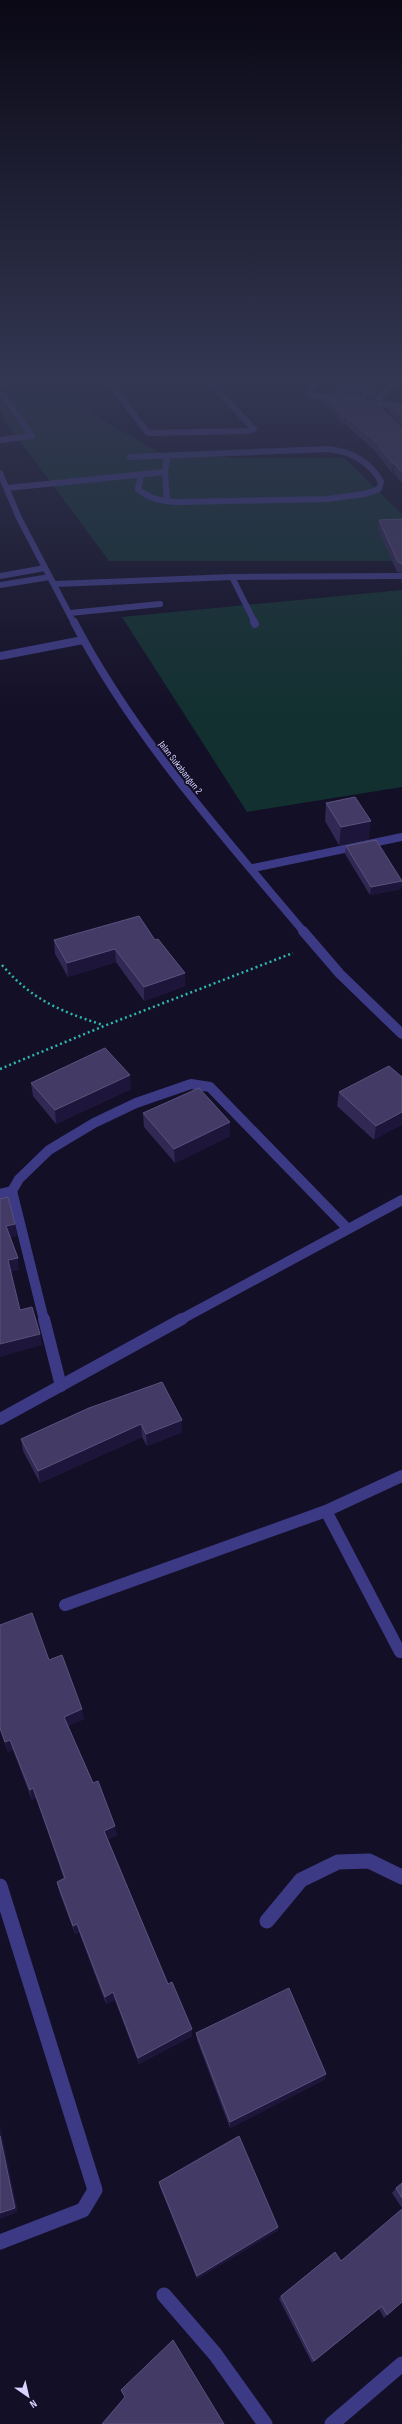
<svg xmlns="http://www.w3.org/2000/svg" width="402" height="2424" viewBox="0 0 402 2424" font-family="'Sofia Sans Condensed',sans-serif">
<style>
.green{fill:#12302f}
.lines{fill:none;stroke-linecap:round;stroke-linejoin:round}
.path{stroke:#2fb8b0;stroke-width:2.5;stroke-dasharray:2 3;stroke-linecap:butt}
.minor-far4{stroke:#3d3a85;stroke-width:6}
.minor-far3{stroke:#3d3a85;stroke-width:8}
.minor-far2{stroke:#3d3a85;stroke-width:10}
.minor-far1{stroke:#3d3a85;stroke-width:12}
.minor{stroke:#3d3a85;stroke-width:15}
.wall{fill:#312854}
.shaded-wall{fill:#1d163a}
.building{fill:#433a66;stroke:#5a527e}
.labels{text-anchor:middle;stroke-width:3.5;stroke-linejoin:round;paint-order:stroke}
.far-street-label{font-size:10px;fill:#d9d4ff;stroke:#130f26}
</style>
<rect width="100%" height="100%" fill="#130f26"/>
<!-- green -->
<g class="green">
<polygon points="0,378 79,378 91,413 160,453 239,458 344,458 402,514 402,561 109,561 4,419 0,410"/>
<polygon points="402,590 402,787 247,812 122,617"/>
</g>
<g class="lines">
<!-- path -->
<g class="path">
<path d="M2,965c30,35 58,46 101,60"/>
<polyline points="0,1069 104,1026 293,953"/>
</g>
<!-- minor-far4 -->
<g class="minor-far4">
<polyline points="106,378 148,433 248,431 254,429 206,378"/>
<polyline points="320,378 308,394 337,400"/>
<polyline points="0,383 33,378"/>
<polyline points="0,395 4,396 32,436 0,440"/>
<polyline points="364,403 402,406"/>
<polyline points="375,404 396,378"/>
<polyline points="167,456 165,472 167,501"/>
<path d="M130,457l199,-8c23,3 41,12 52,33l-2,7 -14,5 -38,5 -151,3c-14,-1 -27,-3 -38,-13l3,-14"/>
<polyline points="0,473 19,518 74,623"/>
<polyline points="7,488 165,472"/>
<polyline points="0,576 45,568"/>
<polyline points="232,577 255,623"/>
<polyline points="55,584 232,577 402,576"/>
<polyline points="0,585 50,577"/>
<polyline points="70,613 160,604"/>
</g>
<!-- minor-far3 -->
<g class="minor-far3">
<path d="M74,622c60,115 147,211 230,310"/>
<polyline points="254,622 255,624"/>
<polyline points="0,656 83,640"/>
<polyline points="253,868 402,837"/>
</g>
<!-- minor-far2 -->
<g class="minor-far2">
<polyline points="303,931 340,974 402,1034"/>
<polyline points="12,1191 44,1320"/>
<polyline points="0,1194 12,1191 19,1179 49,1150 94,1123 136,1103 191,1084 210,1087 347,1228"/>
<polyline points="180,1320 402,1200"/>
</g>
<!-- minor-far1 -->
<g class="minor-far1">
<polyline points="44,1319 61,1386"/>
<polyline points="0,1419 182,1319"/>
<polyline points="326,1511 400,1652"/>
<polyline points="65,1605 326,1511 402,1476"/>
</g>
<!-- minor -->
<g class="minor">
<polyline points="0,1886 95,2190 83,2210 0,2242"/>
<polyline points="267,1921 301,1880 338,1862 369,1861 402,1877"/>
<polyline points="164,2295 215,2354 265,2424"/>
<polyline points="332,2424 402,2364"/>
</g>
</g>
<!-- wall -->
<g class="wall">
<polygon points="327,378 385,382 384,385 374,398 329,394 326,388"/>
<polygon points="333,395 366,398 366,401 402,429 402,483 394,473 392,473 375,451 345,424 343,426 340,420 323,405 323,396 333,397"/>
<polygon points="389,403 402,405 402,427 388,412"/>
<polygon points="402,519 402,583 401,581 402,573 397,572 378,529 379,520"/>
<polygon points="326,803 369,839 339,845 325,821"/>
<polygon points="346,846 402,881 401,889 370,895 345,854"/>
<polygon points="139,916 185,986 144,1001 116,962 68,977 55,954 54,940"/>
<polygon points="402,1077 374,1140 337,1106 339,1092"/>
<polygon points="31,1083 131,1089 56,1124 33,1096"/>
<polygon points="143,1113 230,1136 175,1163 144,1127"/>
<polygon points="89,1408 182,1432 147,1446 142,1437 40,1483 23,1451 21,1439"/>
<polygon points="0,1625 49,1660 84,1719 68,1726 117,1835 108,1839 168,1984 192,2036 139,2064 115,2000 106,2004 79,1932 75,1934 59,1891 57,1882 64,1879 36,1798 32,1800 13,1750 8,1752 0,1730"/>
<polygon points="196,2033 326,2074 324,2080 230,2128 197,2040"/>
<polygon points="159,2182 278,2227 277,2231 197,2279 160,2187"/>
<polygon points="402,2183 402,2208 392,2193 396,2188"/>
<polygon points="402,2209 387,2315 384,2318 379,2309 312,2363 279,2299 281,2296 341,2261"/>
</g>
<!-- shaded-wall -->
<g class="shaded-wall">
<polygon points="382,378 388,378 385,382 384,385 374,398 375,388"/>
<polygon points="345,416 345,424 343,426 343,417"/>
<polygon points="393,464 395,464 394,473 392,473"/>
<polygon points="371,821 369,839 339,845 341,827"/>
<polygon points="402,881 401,889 370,895 371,887"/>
<polygon points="115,949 116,962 68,977 67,963"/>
<polygon points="185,973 185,986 144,1001 144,987"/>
<polygon points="130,1075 131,1089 56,1124 55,1110"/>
<polygon points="402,1112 402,1125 374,1140 376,1126"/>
<polygon points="230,1122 230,1136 175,1163 174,1149"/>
<polygon points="15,1224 17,1236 8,1238 6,1226"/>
<polygon points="18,1258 19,1270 10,1272 8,1260"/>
<polygon points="40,1334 42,1345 0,1357 0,1344"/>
<polygon points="182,1420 182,1432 147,1446 146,1434"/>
<polygon points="141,1424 142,1437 40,1483 38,1471"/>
<polygon points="82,1709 84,1719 66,1727 64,1717"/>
<polygon points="10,1740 13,1750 8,1752 5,1742"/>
<polygon points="33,1788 36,1798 32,1800 30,1790"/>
<polygon points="115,1826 117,1835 106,1840 104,1831"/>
<polygon points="77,1924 79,1932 75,1934 73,1926"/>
<polygon points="113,1992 115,2000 106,2004 105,1997"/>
<polygon points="192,2029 192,2036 139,2064 138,2058"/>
<polygon points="326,2074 324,2080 230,2128 230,2122"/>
<polygon points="0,2125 18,2212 0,2219"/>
<polygon points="278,2227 277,2231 197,2279 197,2276"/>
</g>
<!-- building -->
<g class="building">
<polygon points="327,378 383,378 375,388 329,383"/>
<polygon points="333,395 366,398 363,401 375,402 402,429 402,473 395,464 393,464 376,442 345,416 343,417 341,412 323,396 335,398"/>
<polygon points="389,403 402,405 402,418"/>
<polygon points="402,519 402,564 398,562 379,520"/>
<polygon points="355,797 371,821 341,827 326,803"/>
<polygon points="376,840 402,881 371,887 346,846"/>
<polygon points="139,916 155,940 158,939 185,973 144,987 115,949 67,963 54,940"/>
<polygon points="105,1048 130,1075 55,1110 31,1083"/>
<polygon points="389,1066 402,1077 402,1112 376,1126 339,1092"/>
<polygon points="199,1088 230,1122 174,1149 143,1113"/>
<polygon points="8,1197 15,1224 6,1226 18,1258 8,1260 20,1310 32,1307 40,1334 0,1344 0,1199"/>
<polygon points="162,1382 182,1420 146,1434 141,1424 38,1471 21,1439 89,1408"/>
<polygon points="32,1613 49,1660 62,1655 82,1709 64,1717 93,1783 98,1781 115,1826 104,1831 168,1984 172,1982 192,2029 138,2058 113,1992 105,1997 77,1924 73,1926 57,1882 65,1878 33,1788 30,1790 10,1740 5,1742 0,1728 0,1625"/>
<polygon points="289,1988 326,2074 230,2122 196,2033"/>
<polygon points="0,2136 15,2208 0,2213"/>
<polygon points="239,2136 278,2227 197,2276 159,2182"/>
<polygon points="402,2183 402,2198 396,2188"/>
<polygon points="402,2209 402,2302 387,2315 382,2306 314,2361 281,2296 335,2252 341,2261"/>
<polygon points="173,2340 224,2424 102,2424 125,2397 121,2390"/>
</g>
<!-- sky -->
<linearGradient id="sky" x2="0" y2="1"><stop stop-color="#0a0815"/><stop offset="0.53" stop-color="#333752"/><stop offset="1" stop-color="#333752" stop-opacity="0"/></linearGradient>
<rect width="402" height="718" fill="url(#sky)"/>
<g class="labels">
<!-- far-street labels -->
<g class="far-street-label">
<text transform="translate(181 767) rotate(52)" y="4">Jalan Sukabangun 2</text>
</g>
</g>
<!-- north arrow -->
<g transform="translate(28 2396) rotate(146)" stroke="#130f26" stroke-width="3" paint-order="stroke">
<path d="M0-3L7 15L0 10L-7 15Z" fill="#d9d4ff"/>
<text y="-6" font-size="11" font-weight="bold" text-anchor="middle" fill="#d9d4ff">N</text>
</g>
</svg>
